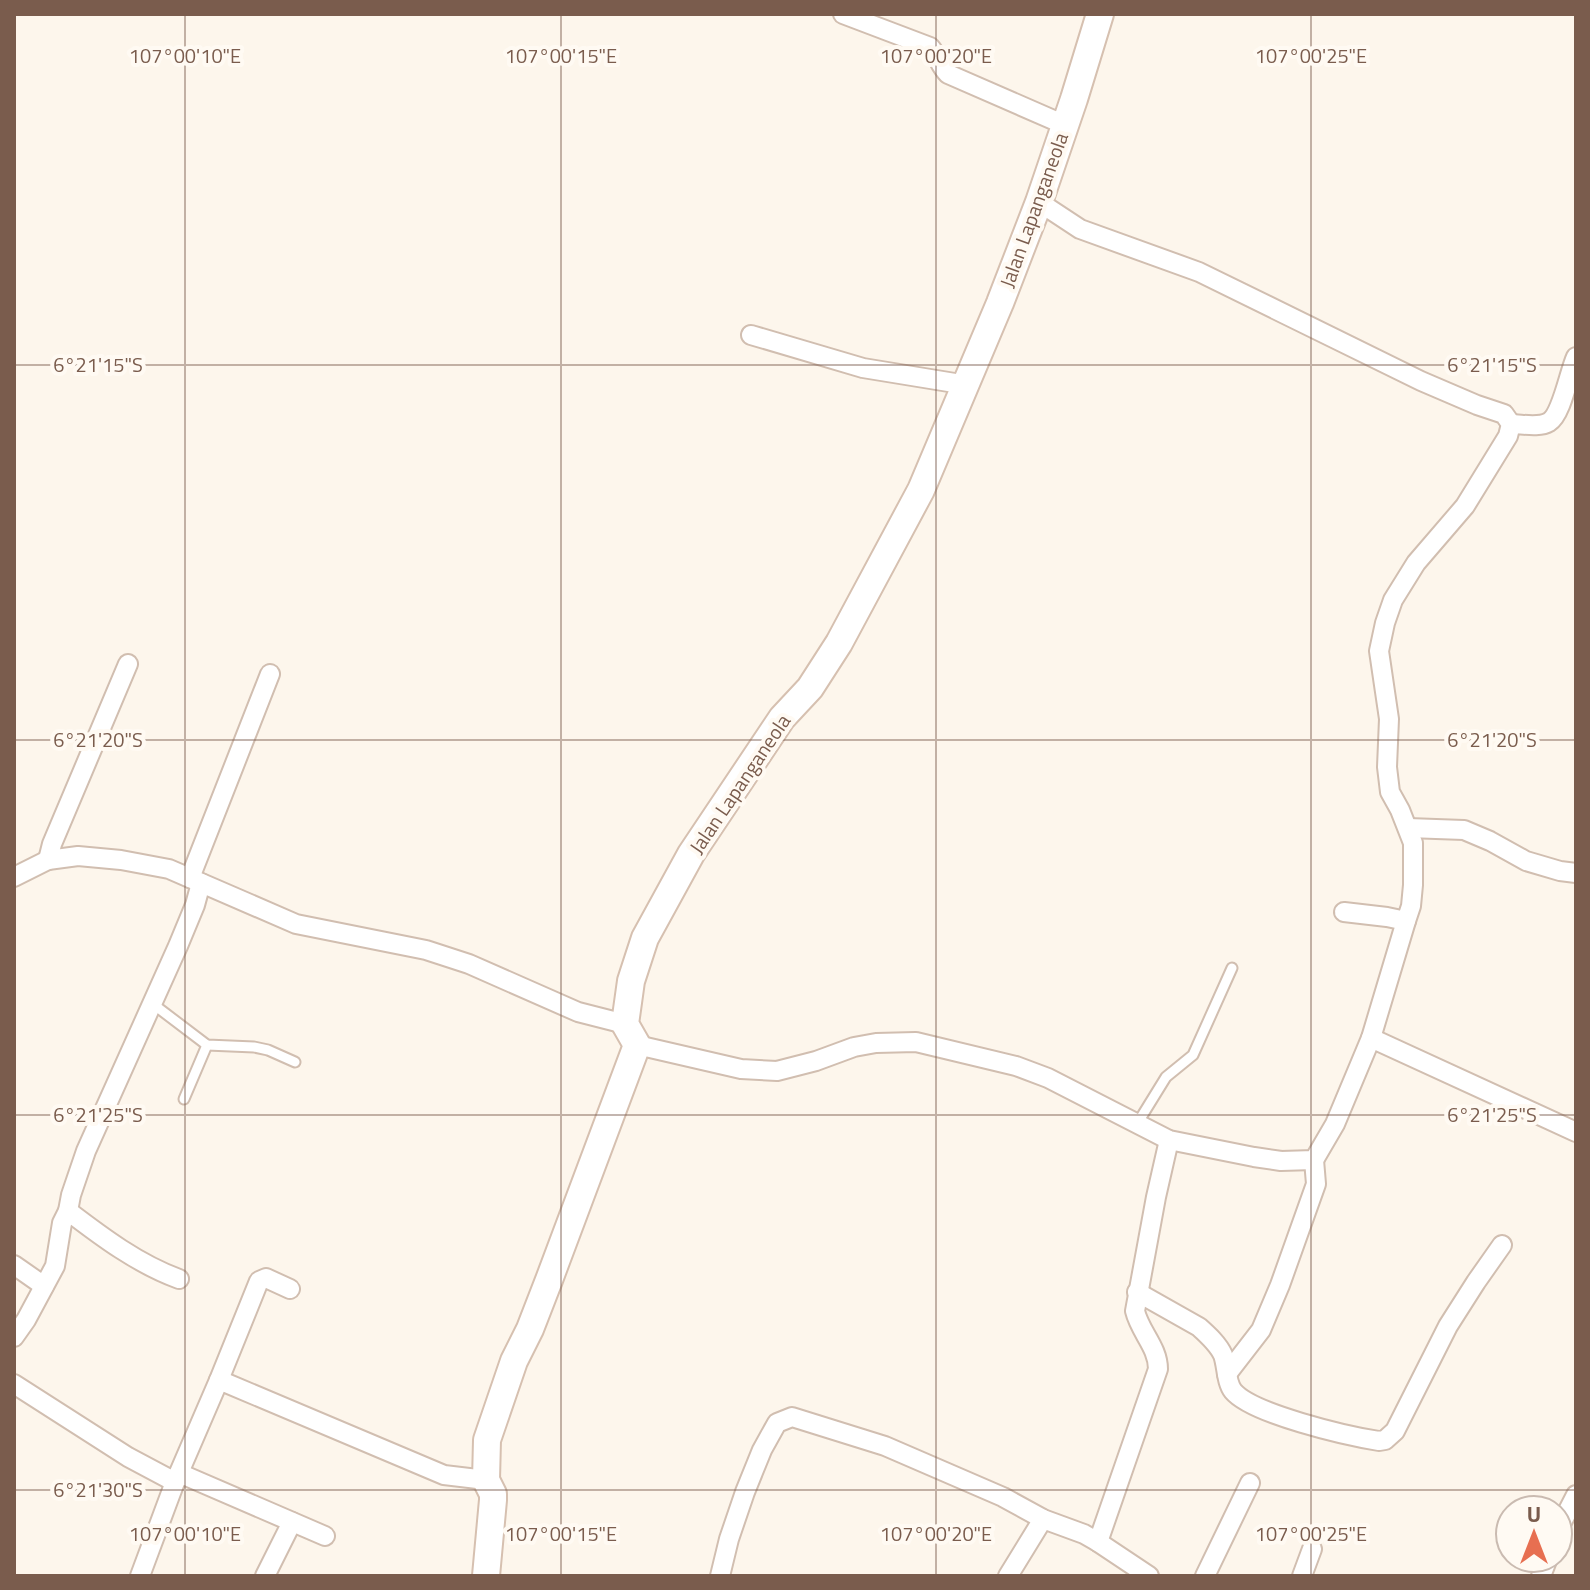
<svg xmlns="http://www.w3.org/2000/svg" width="1590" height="1590" viewBox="0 0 1590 1590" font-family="'Titillium Web',sans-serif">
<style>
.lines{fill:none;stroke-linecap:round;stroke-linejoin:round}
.lane-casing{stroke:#d1beb0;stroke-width:13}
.street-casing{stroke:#d1beb0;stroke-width:22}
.secondary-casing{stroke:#d6c0b0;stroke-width:30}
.lane{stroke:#fff;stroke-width:9}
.street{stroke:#fff;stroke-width:18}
.secondary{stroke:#fff;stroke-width:26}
.ticks{fill:none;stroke:#7a5c4d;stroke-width:2;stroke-opacity:0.45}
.labels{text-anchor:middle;stroke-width:8;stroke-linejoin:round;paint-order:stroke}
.street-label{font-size:20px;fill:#7a5c4d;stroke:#fffaf3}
.ticks-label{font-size:20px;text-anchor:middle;fill:#7a5c4d;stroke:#fffaf3;stroke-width:8;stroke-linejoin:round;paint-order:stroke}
</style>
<rect width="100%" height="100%" fill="#fdf6ec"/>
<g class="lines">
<!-- lane casing -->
<g class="lane-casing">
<g id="lane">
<polyline points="153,1004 207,1045 254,1047 268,1050 295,1062"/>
<polyline points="184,1099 207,1045"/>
<polyline points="1137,1124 1166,1077 1193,1055 1232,968"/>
</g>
</g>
<!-- street casing -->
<g class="street-casing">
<g id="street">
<path d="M843,14l87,33c8,9 10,19 18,27l117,51"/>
<polyline points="751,335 863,368 967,385"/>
<path d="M1511,424c11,0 28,4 38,-2 13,-8 20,-50 27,-65"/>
<polyline points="1408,828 1464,830 1490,841 1526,861 1560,871 1576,873"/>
<polyline points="48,860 52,844 128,664"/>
<polyline points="14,877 48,860 78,856 121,860 169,869 296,924 426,950 469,964 578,1012 625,1024"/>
<polyline points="190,878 270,674"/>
<polyline points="1344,912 1387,917 1406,921"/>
<polyline points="1371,1038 1576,1132"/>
<polyline points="637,1045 741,1069 777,1071 816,1061 854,1047 876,1043 916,1042 1016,1066 1048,1078 1169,1140 1254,1157 1281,1161 1314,1160 1335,1124 1371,1038 1406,921 1411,906 1413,885 1413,843 1400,810 1390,792 1387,767 1389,719 1379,651 1385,623 1393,600 1416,563 1465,506 1508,436 1511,424 1504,414 1477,405 1421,381 1199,272 1080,229 1039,202"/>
<path d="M68,1211c34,26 70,53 111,68"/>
<polyline points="14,1265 44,1286"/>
<path d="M1137,1292l62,35c9,8 19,17 24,28 4,11 3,27 10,36 19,23 114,45 146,50l6,-1 10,-9 53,-105 28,-44 26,-37"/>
<polyline points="14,1337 26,1320 55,1266 62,1223 68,1211 71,1195 86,1151 178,946 195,905 201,883"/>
<polyline points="1227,1374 1261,1330 1280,1285 1316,1184 1314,1160"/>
<polyline points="219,1380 259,1281 266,1278 290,1289"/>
<polyline points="14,1384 128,1457 175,1482 219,1380 444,1475 486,1480"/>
<polyline points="179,1473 325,1536"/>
<polyline points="1558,1530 1576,1495"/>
<path d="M1098,1542l60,-173c0,-22 -18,-37 -23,-58l21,-114 13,-57"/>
<polyline points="140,1576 175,1482"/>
<polyline points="265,1576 292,1522"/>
<polyline points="720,1576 729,1539 745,1492 762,1450 777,1423 792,1417 885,1446 1003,1497 1043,1519 1084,1534 1098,1542 1149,1576"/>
<polyline points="1008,1576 1043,1519"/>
<polyline points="1205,1576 1250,1483"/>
<polyline points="1302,1576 1312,1549"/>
<polyline points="1541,1576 1548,1558"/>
</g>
</g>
<!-- secondary casing -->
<g class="secondary-casing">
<polyline id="secondary" points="486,1576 493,1500 493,1494 486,1480 487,1440 514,1361 530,1329 549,1280 637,1045 625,1024 631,981 645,938 691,854 782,718 810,688 839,643 921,490 1000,303 1039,202 1074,99 1100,14"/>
</g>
<!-- lane -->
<use href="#lane" class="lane"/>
<!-- street -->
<use href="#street" class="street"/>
<!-- secondary -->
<use href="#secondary" class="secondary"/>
</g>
<!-- ticks -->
<path class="ticks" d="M185,14v1562M561,14v1562M936,14v1562M1311,14v1562M14,365h1562M14,740h1562M14,1115h1562M14,1490h1562"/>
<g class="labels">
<!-- street labels -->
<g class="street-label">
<text transform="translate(1034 210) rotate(-70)" y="7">Jalan Lapanganeola</text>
<text transform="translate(740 784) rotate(-56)" y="7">Jalan Lapanganeola</text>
</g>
</g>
<g class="ticks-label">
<text x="185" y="63">107°00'10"E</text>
<text x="561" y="63">107°00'15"E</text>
<text x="936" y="63">107°00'20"E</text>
<text x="1311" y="63">107°00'25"E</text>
<text x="98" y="372">6°21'15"S</text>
<text x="1492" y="372">6°21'15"S</text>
<text x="98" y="747">6°21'20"S</text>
<text x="1492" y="747">6°21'20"S</text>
<text x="98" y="1122">6°21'25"S</text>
<text x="1492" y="1122">6°21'25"S</text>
<text x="98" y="1497">6°21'30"S</text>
<text x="185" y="1541">107°00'10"E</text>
<text x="561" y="1541">107°00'15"E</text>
<text x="936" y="1541">107°00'20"E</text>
<text x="1311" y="1541">107°00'25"E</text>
</g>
<!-- border -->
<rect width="1590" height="1590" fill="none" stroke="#7a5c4d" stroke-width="32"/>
<!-- north arrow -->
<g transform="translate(1534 1534)"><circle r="38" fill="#fffaf3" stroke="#cabbb1" stroke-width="2"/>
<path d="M0-6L14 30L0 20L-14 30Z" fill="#e76f51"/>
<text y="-12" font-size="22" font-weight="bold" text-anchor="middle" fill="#7a5c4d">U</text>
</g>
</svg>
